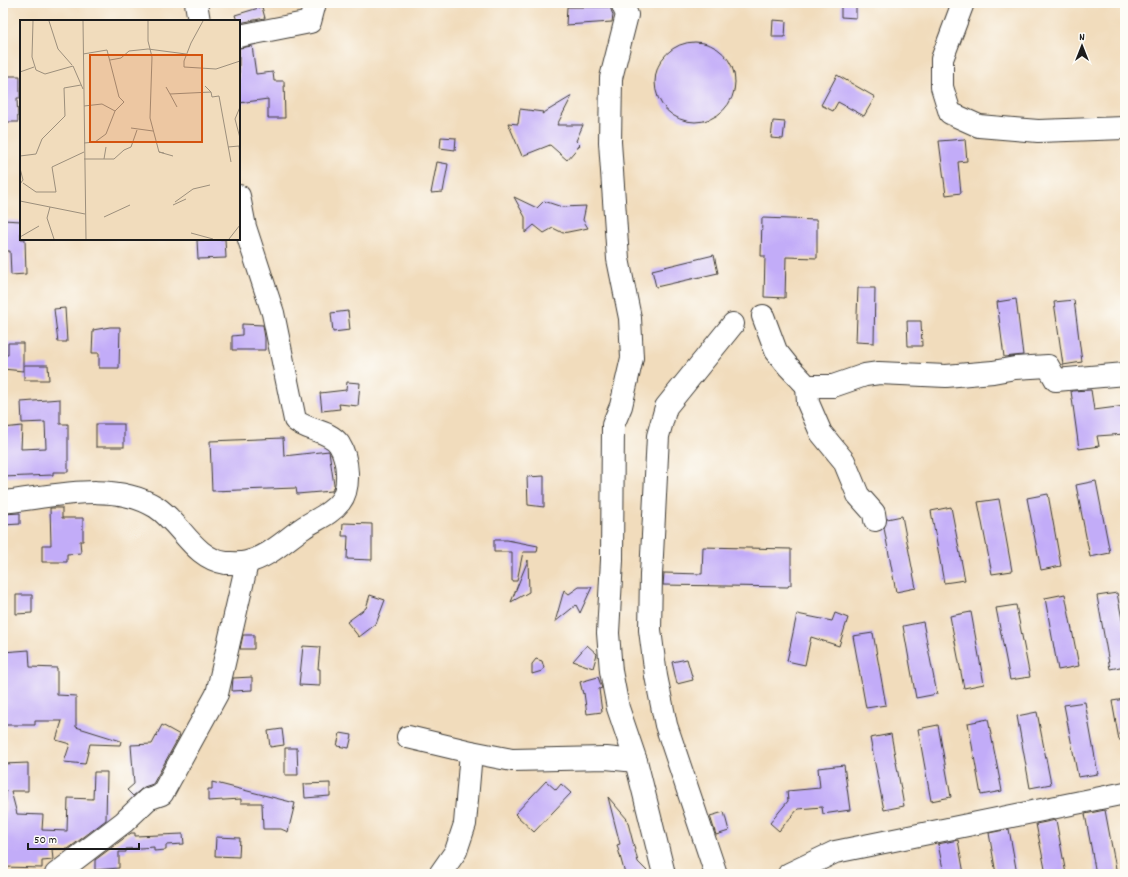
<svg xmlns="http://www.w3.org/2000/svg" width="1128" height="877" viewBox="0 0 1128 877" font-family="Dekko,sans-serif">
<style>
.building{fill:#c2acf8}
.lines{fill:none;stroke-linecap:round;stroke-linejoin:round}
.minor-casing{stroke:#3c3934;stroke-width:24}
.minor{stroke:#fff;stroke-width:22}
.inset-road{fill:none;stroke:#9c8f7c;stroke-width:1}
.view{fill:#d4530e;fill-opacity:0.15;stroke:#d4530e;stroke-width:2}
.inset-edge{fill:none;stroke:#1c1c1c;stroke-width:2}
</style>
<rect width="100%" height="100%" fill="#fdfcf7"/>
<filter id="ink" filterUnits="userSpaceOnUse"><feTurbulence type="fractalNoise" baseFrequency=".025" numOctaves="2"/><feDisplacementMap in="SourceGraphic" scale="8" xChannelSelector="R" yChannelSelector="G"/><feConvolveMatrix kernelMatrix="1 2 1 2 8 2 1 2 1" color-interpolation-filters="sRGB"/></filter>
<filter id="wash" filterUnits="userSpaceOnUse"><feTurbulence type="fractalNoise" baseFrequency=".012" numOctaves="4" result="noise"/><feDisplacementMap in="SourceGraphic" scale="16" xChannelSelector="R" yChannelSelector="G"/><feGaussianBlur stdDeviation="0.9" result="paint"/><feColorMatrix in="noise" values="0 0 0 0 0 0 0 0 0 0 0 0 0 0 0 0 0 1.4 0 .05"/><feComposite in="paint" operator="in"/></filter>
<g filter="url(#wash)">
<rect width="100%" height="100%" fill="#f1dcbc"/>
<g id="blocks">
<!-- building -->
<g class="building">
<polygon points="841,3 856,3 856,18 841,17"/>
<polygon points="262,7 265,18 239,23 237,21 235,15"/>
<polygon points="567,7 610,7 613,15 612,22 566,25"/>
<polygon points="773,20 786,21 785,37 772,37"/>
<circle cx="695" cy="82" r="40"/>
<polygon points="252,46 256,74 273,72 274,81 284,81 285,118 268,118 268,99 239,103 239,48"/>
<polygon points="837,75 875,97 864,116 838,102 833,111 821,105"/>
<polygon points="3,76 20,76 20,98 17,98 18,122 3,122"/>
<polygon points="572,96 557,125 583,125 576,141 580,145 567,160 550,145 522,156 508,123 518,124 520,109 543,112 542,114"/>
<polygon points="773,121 785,122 783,139 771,138"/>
<polygon points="441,137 456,138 455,150 440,148"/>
<polygon points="965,139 967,161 958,162 961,193 946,195 939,141"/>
<polygon points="437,162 448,164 443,192 431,193"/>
<polygon points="514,197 537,208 544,201 562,207 586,206 583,220 588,228 563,233 553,228 544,233 534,225 525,233 525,217"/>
<polygon points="762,218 817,220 817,258 786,257 785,298 764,297 765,256 761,256"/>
<polygon points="3,220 21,221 21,239 25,239 26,274 11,275 10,251 3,251"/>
<polygon points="225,239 226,258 198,259 197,240"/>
<polygon points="714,255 718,273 656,287 652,270"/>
<polygon points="858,288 875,288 874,343 856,342"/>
<polygon points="1016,299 1023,355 1004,357 997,302"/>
<polygon points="1074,300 1082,362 1063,365 1054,302"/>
<polygon points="65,308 67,342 58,342 54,309"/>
<polygon points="348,311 350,330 333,332 331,313"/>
<polygon points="907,321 921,321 922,346 908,346"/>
<polygon points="242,324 263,325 265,338 265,350 232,350 232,336 242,335"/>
<polygon points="110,327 120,327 119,368 99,368 99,353 92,353 93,330"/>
<polygon points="8,343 23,343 23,371 3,369 3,355 8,355"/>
<polygon points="24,365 48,365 49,380 24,380"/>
<polygon points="347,382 360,383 358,406 339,404 340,409 322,411 320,393 346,390"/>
<polygon points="1091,390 1094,410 1125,406 1125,434 1097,436 1099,446 1079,449 1071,391"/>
<polygon points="60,399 60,424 68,424 68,472 53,472 53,475 3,477 3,428 22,426 21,449 46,448 45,422 22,423 21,402"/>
<rect x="96" y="424" width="28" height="23"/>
<polygon points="283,438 284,456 329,451 334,485 332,491 297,494 296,488 212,491 210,441"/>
<polygon points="544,476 544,507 528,505 527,477"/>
<polygon points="1096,481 1110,553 1090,557 1076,485"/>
<polygon points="1048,494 1061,566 1041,570 1027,498"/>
<polygon points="999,499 1012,571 992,574 978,502"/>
<polygon points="951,507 965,580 944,583 931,511"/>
<polygon points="50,508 62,508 62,518 83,518 83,541 80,541 81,553 67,554 67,562 42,562 42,545 51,545"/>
<polygon points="20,513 20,524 3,525 3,514"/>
<polygon points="902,516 916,588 896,592 884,528 887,519"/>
<polygon points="343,523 372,524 372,560 347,559 348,536 342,536"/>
<polygon points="494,540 507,540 538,546 537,552 523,552 517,581 512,581 512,552 494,552"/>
<polygon points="703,547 791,549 791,585 789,585 788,587 663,585 664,573 702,574"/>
<polygon points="528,560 529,592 511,602"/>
<polygon points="579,587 592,587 580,613 576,605 555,622 564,590 569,594"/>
<polygon points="1117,593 1125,635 1125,666 1110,669 1097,596"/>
<polygon points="1065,594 1079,666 1058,670 1045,598"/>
<polygon points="16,595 32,595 32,613 16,614"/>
<polygon points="370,595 385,600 376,624 359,637 347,622 366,608"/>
<polygon points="1016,605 1030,677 1010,680 996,608"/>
<polygon points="971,612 984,684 964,688 950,616"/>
<polygon points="835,613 848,618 839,646 811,637 805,665 787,661 797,614 832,621"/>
<polygon points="923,622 937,694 916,698 903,626"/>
<polygon points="873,633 886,705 866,708 853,636"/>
<polygon points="243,635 254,635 254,649 240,649"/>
<polygon points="587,645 597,654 593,668 573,661"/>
<polygon points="303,646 320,647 318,669 320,669 320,686 299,685"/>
<polygon points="29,650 30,667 57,668 57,695 76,696 76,727 121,741 120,745 90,744 85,764 64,762 70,744 56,740 62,721 35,721 35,725 3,725 3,652"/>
<polygon points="536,659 542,661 544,668 542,671 532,674 532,664"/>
<polygon points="687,659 693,680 677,684 672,662"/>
<polygon points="252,677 252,690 232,691 233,678"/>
<polygon points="598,677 602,688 599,689 602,712 587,714 584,693 583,694 580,682"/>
<polygon points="1125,699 1125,739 1119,740 1112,701"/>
<polygon points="1085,702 1098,774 1078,777 1064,705"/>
<polygon points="1037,712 1051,784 1030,788 1017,716"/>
<polygon points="988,719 1002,791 981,795 968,723"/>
<polygon points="162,725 180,735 153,784 144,787 133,796 127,790 134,784 131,745 152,744"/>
<polygon points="938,725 951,797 931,801 918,729"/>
<polygon points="282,729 284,745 270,747 268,731"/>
<polygon points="340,733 352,735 349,748 337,746"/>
<polygon points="891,734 904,806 884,810 870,738"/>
<polygon points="285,748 297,748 298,775 285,775"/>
<polygon points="28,763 28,791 11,791 17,814 43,815 42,830 67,831 68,798 93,799 94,772 107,772 106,820 68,849 52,849 53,860 42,861 42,868 3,867 6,791 3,791 3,764"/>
<polygon points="844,765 850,810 823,814 822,807 798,809 779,831 770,823 788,801 787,791 820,788 818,768"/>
<polygon points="546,781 556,790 561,784 571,793 534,832 515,814"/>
<polygon points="212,782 295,803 288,832 281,829 263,829 262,803 241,803 241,799 208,801 208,789 212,789"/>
<polygon points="330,783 330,796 305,798 304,784"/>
<polygon points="608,797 627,819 638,862 650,874 625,874 617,845 620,844"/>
<polygon points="1105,810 1117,874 1096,874 1085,814"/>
<polygon points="724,812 729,831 716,835 710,816"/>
<polygon points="1056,820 1066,874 1046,874 1036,824"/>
<polygon points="1009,829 1017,874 996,874 989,833"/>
<polygon points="131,833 135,833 135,836 183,834 184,844 166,845 166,850 154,851 154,847 126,849 126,852 119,852 119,868 95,870 95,860"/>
<polygon points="216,837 240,838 239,857 215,856"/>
<polygon points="958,840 964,874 944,874 938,844"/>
</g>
</g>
</g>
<g filter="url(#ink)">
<use href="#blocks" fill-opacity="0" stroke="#3c3934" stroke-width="1"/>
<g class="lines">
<!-- minor casing -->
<g class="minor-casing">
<g id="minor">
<polyline points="196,3 199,21"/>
<polyline points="622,3 627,15 611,78 610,142 618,259 630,318 632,358 621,406 613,425 612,560 608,633 611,671 618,708 636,761 664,874"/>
<polyline points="963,3 942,59 942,87 950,113 979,126 1038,131 1125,128"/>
<polyline points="239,36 310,22 315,3"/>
<polyline points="763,316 776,351 788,366 807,386 833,386 865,375 879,373 946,376 993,372 1015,368 1048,366 1056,380 1125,374"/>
<polyline points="807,386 808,403 821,433 844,461 858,495 874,513 875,520"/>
<path d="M3,502c48,-5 110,-22 153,5 25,16 38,52 70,56 6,0 15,1 21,-1 22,-5 38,-22 56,-34 13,-9 27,-13 37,-26 11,-14 8,-44 -1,-58 -10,-14 -32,-13 -44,-24l-22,-107 -28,-86 -6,-31"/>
<polyline points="408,737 471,752 512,760 606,758 636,761"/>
<polyline points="56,874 124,822 148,799 162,794 217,694 247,563"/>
<polyline points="440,874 456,851 465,824 471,752"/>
<polyline points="716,874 666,725 656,676 650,630 651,575 658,436 666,407 733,324"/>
<polyline points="789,874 835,852 1125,793"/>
</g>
</g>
<!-- minor -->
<use href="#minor" class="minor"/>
</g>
</g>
<!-- overview -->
<g transform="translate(20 20)">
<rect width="220" height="220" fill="#f1dcbc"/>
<path class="inset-road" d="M13,1l-1,36 4,13 9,4 28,-8 10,23M29,1l9,28 14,16M63,1l3,218M128,1v20l4,16 -2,61 9,34M183,1l-12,22 -7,18v6l32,2 24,-8M63,34l24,-4 12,47 5,5 -9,9 -13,-7 -18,2M90,40l11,-2 8,-7 19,-2 38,5M0,52l14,-5M146,67l4,7 41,-2 -6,-6M191,72l1,5 7,-1 12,66M150,74l7,13M220,87l-5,12 5,19M111,108l22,3M64,123l11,-1 11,-8 9,-23M208,127l11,-1 1,9M144,133l-5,-1 14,4M0,136l16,-2 6,-15 23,-23 -1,-28 17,-3M64,139h30l10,-9 7,-3 6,-17M84,139l2,-12M0,148l3,12 -3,4M3,163l13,9h20l-4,-25 32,-15M0,181l65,13M155,182l18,-13 17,-4M153,185l13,-6M30,187l-3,11 7,21M84,197l26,-12M171,213l22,6M0,217l19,-11M209,219l11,-14"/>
<path class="view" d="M70,35h112v87h-112z"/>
<rect width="220" height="220" class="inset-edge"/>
</g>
<!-- margin -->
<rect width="1128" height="877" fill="none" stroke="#fdfcf7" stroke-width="16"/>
<!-- north arrow -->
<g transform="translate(1082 46)" stroke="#fdfcf7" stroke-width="3" paint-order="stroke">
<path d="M0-3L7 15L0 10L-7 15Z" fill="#1c1c1c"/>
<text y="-6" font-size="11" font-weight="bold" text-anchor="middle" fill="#1c1c1c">N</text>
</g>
<!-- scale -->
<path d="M28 843v6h111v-6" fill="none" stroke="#1c1c1c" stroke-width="2"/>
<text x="34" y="843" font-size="12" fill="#1c1c1c" stroke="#fdfcf7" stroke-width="3" paint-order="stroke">50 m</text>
</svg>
